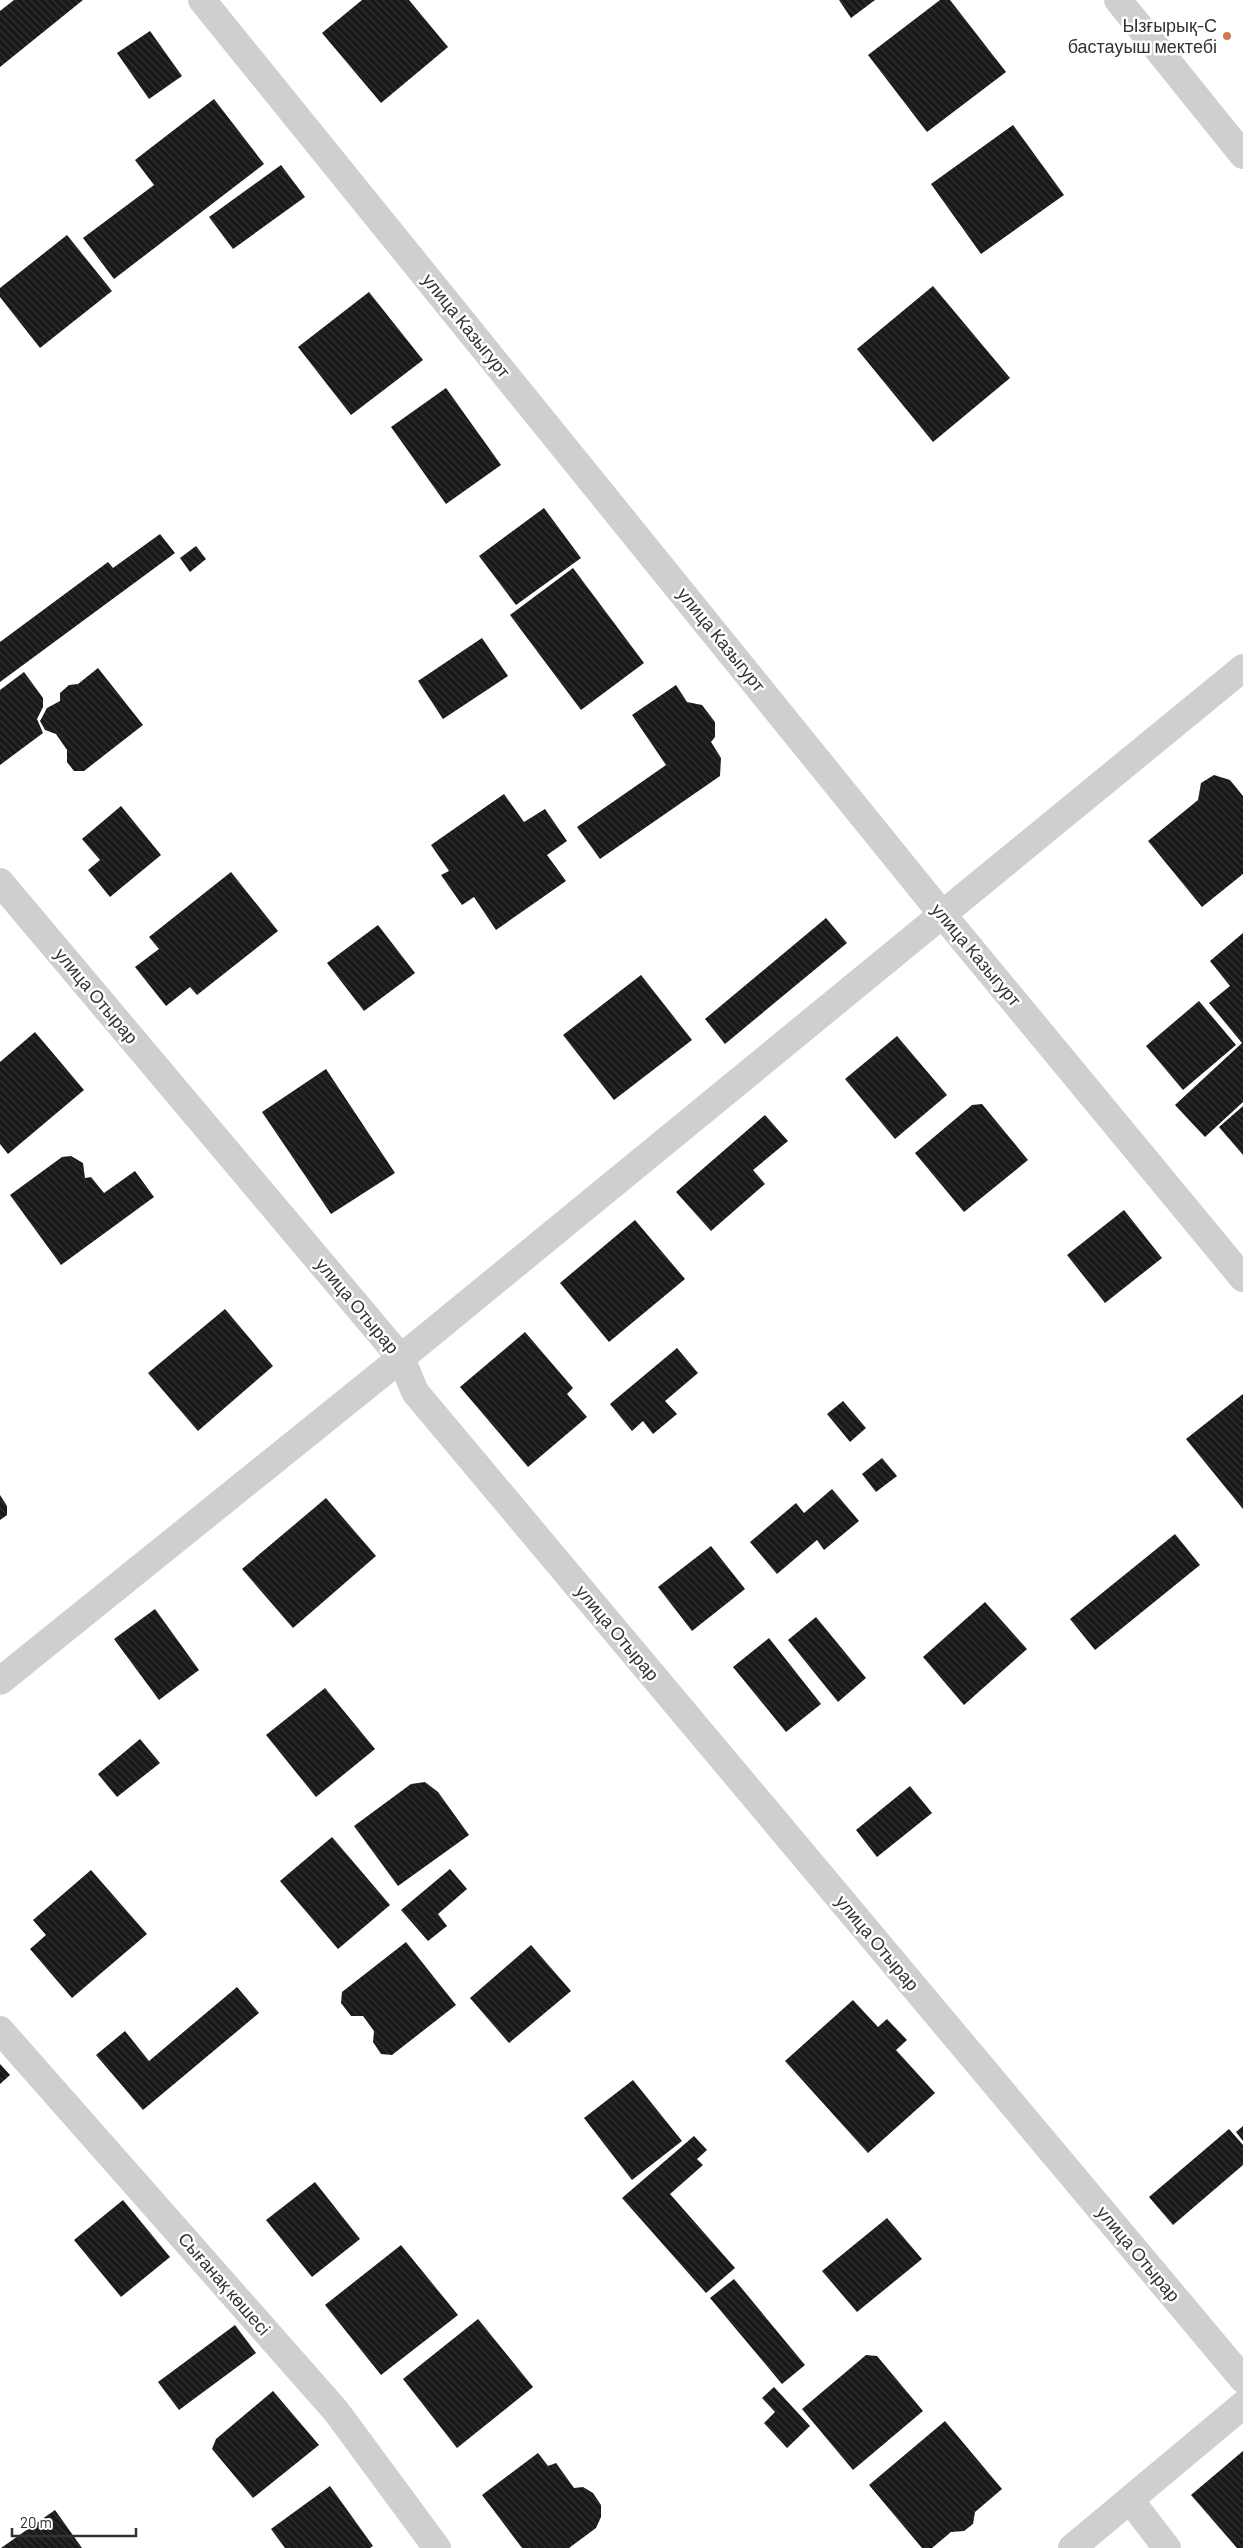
<svg xmlns="http://www.w3.org/2000/svg" width="1243" height="2548" viewBox="0 0 1243 2548" font-family="Barlow,sans-serif">
<style>
.building{fill:url(#building-back-hatch)}
.lines{fill:none;stroke-linecap:round;stroke-linejoin:round}
.minor{stroke:#cfcfcf;stroke-width:28}
.poi-dot{fill:#d2774b;stroke:#fff;stroke-width:2}
.labels{text-anchor:middle;stroke-width:5;stroke-linejoin:round;paint-order:stroke}
.poi-label{font-size:18px;fill:#323232;stroke:#fff;text-anchor:end}
.street-label{font-size:18px;fill:#323232;stroke:#fff}
</style>
<defs>
<pattern id="building-back-hatch" width="6" height="6" patternUnits="userSpaceOnUse" patternTransform="scale(1.25)"><rect width="6" height="6" fill="#191919"/><path d="M-1 5l2 2M0 0l6 6M5-1l2 2" fill="none" stroke="#323232"/></pattern>
</defs>
<rect width="100%" height="100%" fill="#fff"/>
<!-- building -->
<g class="building">
<polygon points="14,0 83,0 0,67 0,11"/>
<polygon points="362,0 409,0 448,47 381,103 322,33"/>
<polygon points="839,0 875,0 851,18"/>
<polygon points="940,0 950,0 1006,72 927,132 868,55"/>
<polygon points="150,31 182,76 149,99 117,53"/>
<polygon points="214,99 264,164 114,279 83,238 154,185 135,160"/>
<polygon points="1013,125 1064,195 981,254 931,184"/>
<polygon points="281,165 305,197 233,249 209,217"/>
<polygon points="67,235 112,291 40,348 0,297 0,288"/>
<polygon points="933,286 1010,378 933,442 857,349"/>
<polygon points="369,292 423,360 351,415 298,347"/>
<polygon points="446,388 501,465 446,504 391,427"/>
<polygon points="544,508 581,558 516,605 479,556"/>
<polygon points="160,534 175,553 0,682 0,642 108,562 113,568"/>
<polygon points="196,546 206,559 190,572 180,558"/>
<polygon points="573,568 644,663 581,710 510,615"/>
<polygon points="482,638 508,676 443,719 418,681"/>
<polygon points="98,668 143,725 84,771 74,771 67,762 67,750 56,734 45,730 40,721 47,708 60,701 60,693 69,685 78,684"/>
<polygon points="24,672 43,698 43,707 37,719 43,733 0,765 0,690"/>
<polygon points="676,685 687,702 702,705 715,722 715,737 711,742 721,758 720,776 600,859 577,827 666,765 632,715"/>
<polygon points="1214,775 1230,780 1243,796 1243,874 1202,907 1148,841 1198,800 1201,783"/>
<polygon points="504,794 524,822 545,809 567,841 547,855 566,881 496,930 474,897 462,905 441,875 449,871 431,845"/>
<polygon points="121,806 161,855 110,897 88,870 100,860 82,839"/>
<polygon points="231,872 278,931 197,995 190,987 166,1006 135,967 159,949 149,937"/>
<polygon points="826,918 847,943 725,1044 705,1019"/>
<polygon points="378,925 415,973 364,1011 327,963"/>
<polygon points="1243,933 1243,1102 1205,1137 1175,1105 1242,1043 1209,1003 1230,986 1210,961"/>
<polygon points="641,975 692,1040 614,1100 563,1035"/>
<polygon points="1199,1001 1236,1045 1183,1090 1146,1046"/>
<polygon points="35,1032 84,1090 8,1154 0,1144 0,1062"/>
<polygon points="897,1036 947,1095 895,1139 845,1079"/>
<polygon points="326,1069 395,1173 331,1214 262,1112"/>
<polygon points="982,1104 1028,1160 964,1212 915,1153 972,1105"/>
<polygon points="1243,1106 1243,1155 1219,1127"/>
<polygon points="765,1115 788,1141 753,1170 765,1184 711,1231 676,1192"/>
<polygon points="71,1156 83,1163 85,1178 91,1177 104,1193 135,1171 154,1197 61,1265 10,1195 62,1157"/>
<polygon points="1124,1210 1162,1258 1105,1303 1067,1255"/>
<polygon points="635,1220 685,1279 609,1342 560,1283"/>
<polygon points="225,1309 273,1366 198,1431 148,1373"/>
<polygon points="525,1332 573,1388 567,1394 587,1417 528,1467 460,1387"/>
<polygon points="677,1348 698,1373 665,1401 677,1414 653,1434 643,1421 632,1431 610,1404"/>
<polygon points="1243,1394 1243,1509 1186,1439"/>
<polygon points="843,1401 866,1428 850,1442 827,1414"/>
<polygon points="882,1458 897,1476 876,1492 862,1474"/>
<polygon points="832,1489 859,1521 824,1550 817,1540 777,1574 750,1542 796,1503 804,1513"/>
<polygon points="0,1495 7,1506 7,1515 0,1520"/>
<polygon points="326,1498 376,1556 293,1628 242,1569"/>
<polygon points="1175,1534 1200,1565 1095,1650 1070,1619"/>
<polygon points="711,1546 745,1589 692,1631 658,1587"/>
<polygon points="985,1602 1027,1649 964,1705 923,1657"/>
<polygon points="155,1609 199,1670 159,1700 114,1639"/>
<polygon points="816,1617 866,1678 838,1702 788,1640"/>
<polygon points="769,1638 821,1704 786,1732 733,1667"/>
<polygon points="325,1688 375,1749 316,1797 266,1735"/>
<polygon points="140,1739 160,1763 117,1797 98,1774"/>
<polygon points="425,1782 438,1792 469,1835 398,1886 354,1826 411,1784"/>
<polygon points="910,1786 932,1813 877,1857 856,1830"/>
<polygon points="332,1837 390,1905 338,1949 280,1881"/>
<polygon points="450,1869 467,1889 438,1914 447,1926 428,1941 401,1910"/>
<polygon points="91,1870 147,1934 72,1998 30,1949 46,1935 33,1920"/>
<polygon points="406,1942 456,2005 392,2055 381,2054 373,2042 374,2031 363,2016 351,2016 341,2003 342,1992"/>
<polygon points="531,1945 571,1991 509,2043 470,1998"/>
<polygon points="237,1987 259,2013 143,2110 96,2055 125,2031 149,2061"/>
<polygon points="853,2000 878,2027 887,2019 907,2040 896,2050 935,2093 868,2153 785,2061"/>
<polygon points="0,2064 10,2075 0,2084"/>
<polygon points="633,2080 682,2141 632,2180 584,2118"/>
<polygon points="1243,2126 1243,2141 1236,2132"/>
<polygon points="1229,2129 1243,2145 1243,2165 1173,2225 1149,2197"/>
<polygon points="694,2136 707,2150 697,2159 703,2165 670,2194 735,2268 706,2293 622,2198"/>
<polygon points="315,2182 360,2239 312,2277 266,2220"/>
<polygon points="123,2200 170,2257 121,2297 74,2240"/>
<polygon points="887,2218 922,2259 857,2312 822,2271"/>
<polygon points="401,2245 458,2315 381,2375 325,2305"/>
<polygon points="734,2279 805,2365 782,2384 710,2298"/>
<polygon points="478,2319 533,2387 457,2448 403,2379"/>
<polygon points="235,2325 256,2353 179,2410 158,2382"/>
<polygon points="866,2355 877,2356 923,2411 853,2470 802,2409"/>
<polygon points="774,2387 810,2426 787,2448 764,2423 775,2412 762,2398"/>
<polygon points="273,2391 319,2445 253,2498 212,2449 216,2439"/>
<polygon points="945,2421 1002,2489 975,2512 973,2524 964,2531 951,2532 932,2548 922,2548 869,2485"/>
<polygon points="1243,2451 1243,2548 1237,2548 1191,2495"/>
<polygon points="538,2453 548,2466 556,2463 574,2488 583,2487 593,2493 601,2505 601,2517 596,2528 569,2548 522,2548 482,2495"/>
<polygon points="330,2486 373,2546 370,2548 285,2548 271,2529"/>
<polygon points="55,2510 82,2548 1,2548"/>
</g>
<g class="lines">
<!-- minor -->
<g class="minor">
<polyline points="202,0 942,914 1243,1278"/>
<polyline points="1118,0 1243,155"/>
<polyline points="0,882 401,1358 415,1392 1243,2379"/>
<polyline points="0,1681 401,1358 1243,668"/>
<polyline points="0,2030 336,2411 437,2548"/>
<polyline points="1130,2500 1167,2548"/>
<polyline points="1072,2548 1243,2405"/>
</g>
</g>
<!-- markers -->
<circle class="poi-dot" cx="1227" cy="36" r="5"/>
<g class="labels">
<!-- poi labels -->
<g class="poi-label">
<text x="1217" y="32">Ызғырық-С<tspan x="1217" dy="21">бастауыш мектебі</tspan></text>
</g>
<!-- street labels -->
<g class="street-label">
<text transform="translate(466 326) rotate(51)" y="6">улица Казыгурт</text>
<text transform="translate(721 640) rotate(51)" y="6">улица Казыгурт</text>
<text transform="translate(976 955) rotate(50)" y="6">улица Казыгурт</text>
<text transform="translate(96 996) rotate(50)" y="6">улица Отырар</text>
<text transform="translate(357 1306) rotate(50)" y="6">улица Отырар</text>
<text transform="translate(617 1633) rotate(50)" y="6">улица Отырар</text>
<text transform="translate(877 1943) rotate(50)" y="6">улица Отырар</text>
<text transform="translate(1138 2254) rotate(50)" y="6">улица Отырар</text>
<text transform="translate(224 2284) rotate(49)" y="6">Сығанақ көшесі</text>
</g>
</g>
<!-- scale -->
<path d="M12 2528v8h124v-8" fill="none" stroke="#323232" stroke-width="2.5"/>
<text x="20" y="2528" font-size="15" fill="#323232" stroke="#ffffff" stroke-width="4" paint-order="stroke">20 m</text>
</svg>
